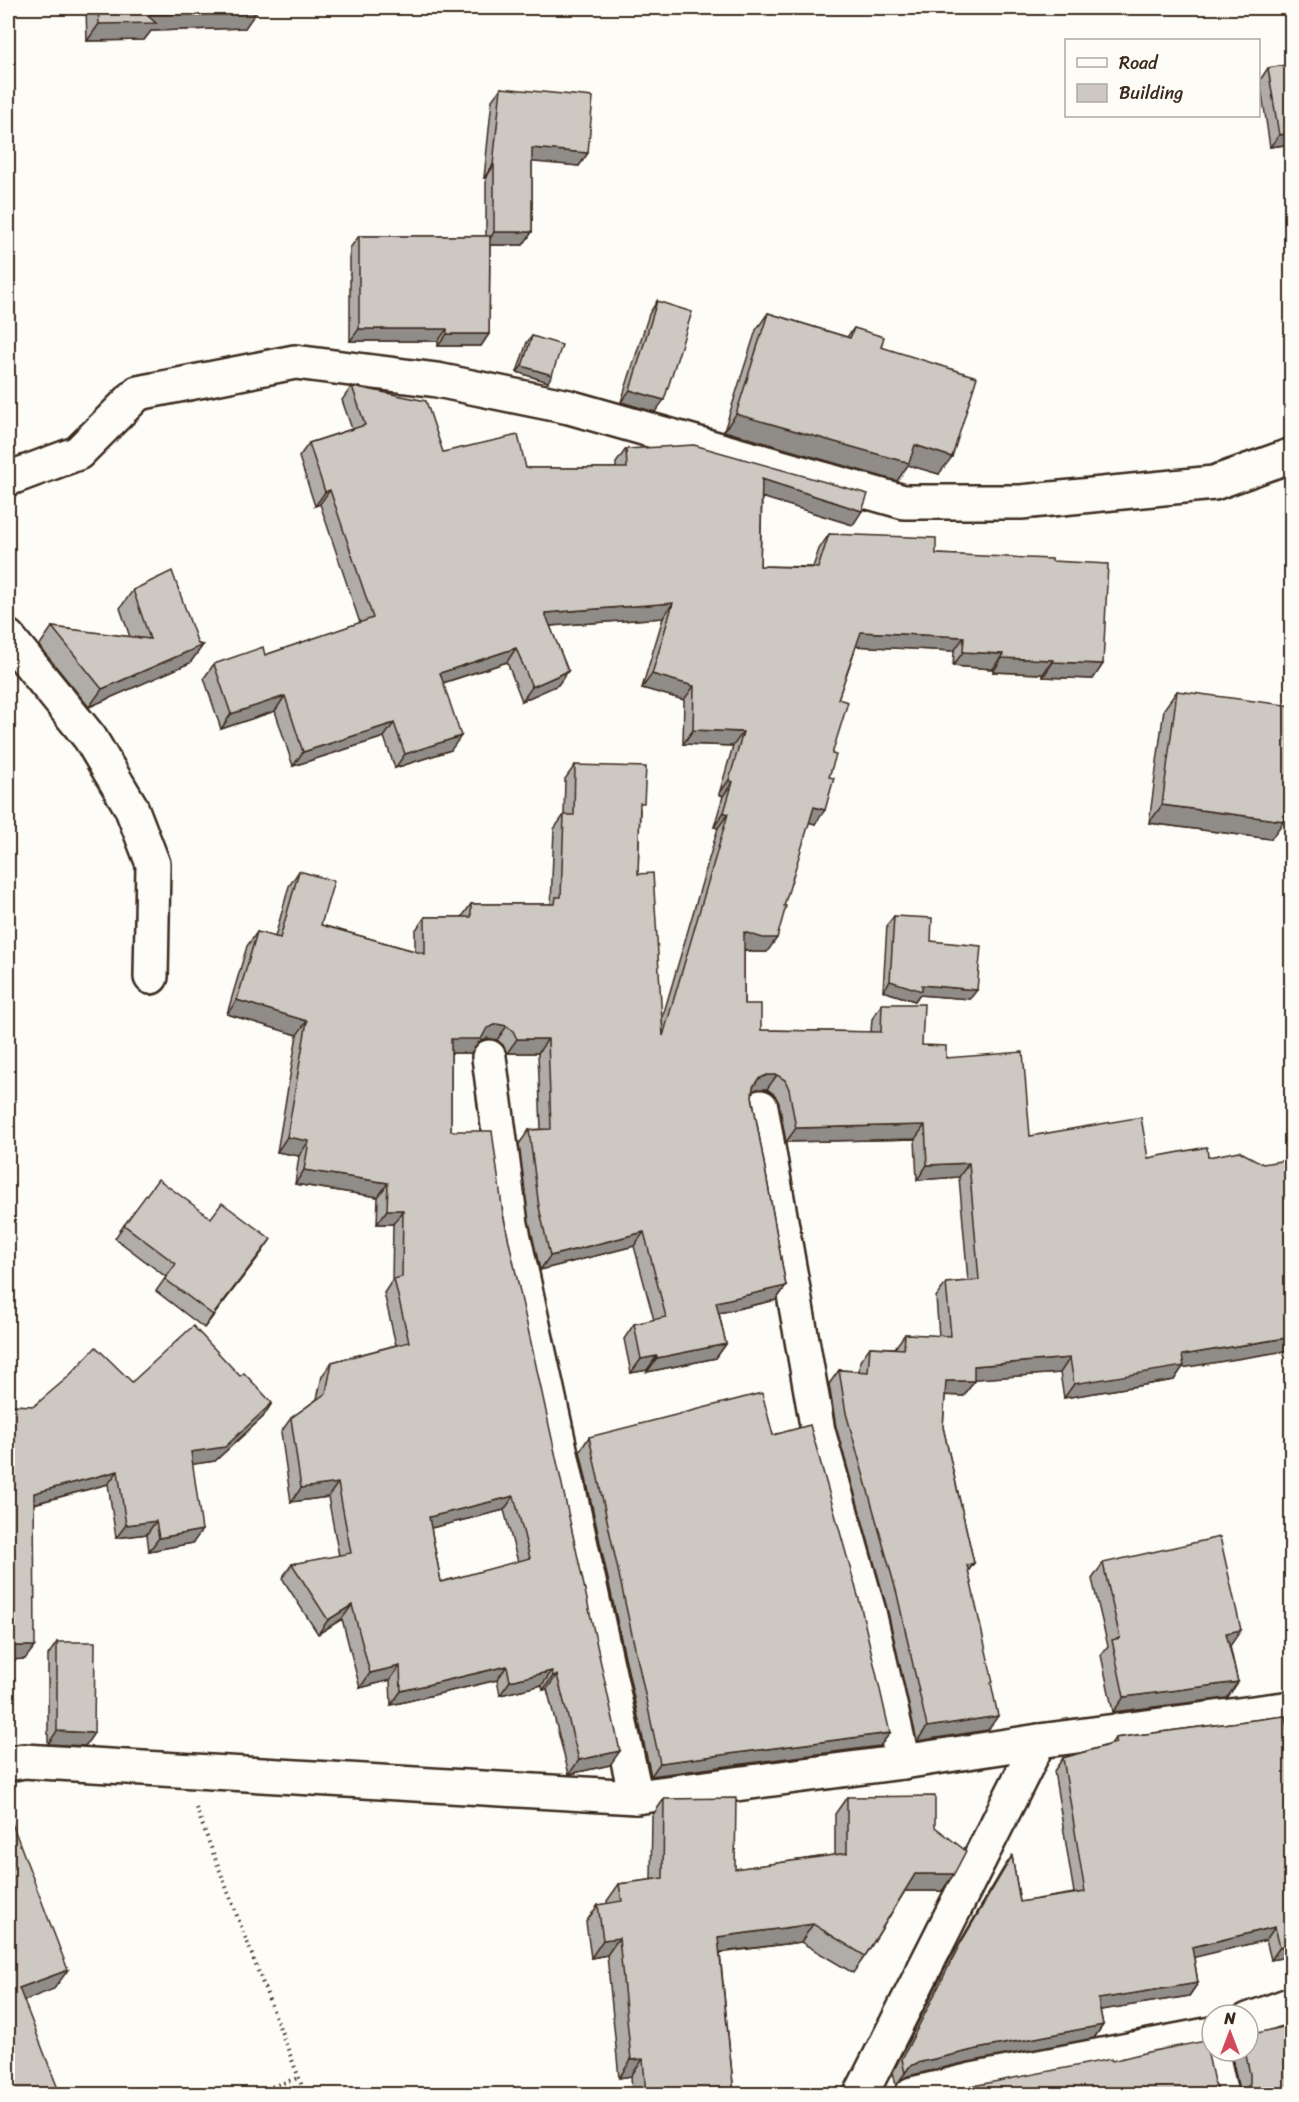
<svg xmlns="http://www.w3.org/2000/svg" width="1299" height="2102" viewBox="0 0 1299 2102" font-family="Sriracha,sans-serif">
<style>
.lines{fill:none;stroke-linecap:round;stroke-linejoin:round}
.minor-casing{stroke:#3b2a1e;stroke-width:38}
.path{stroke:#3b2a1e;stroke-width:4;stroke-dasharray:1.5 4.5;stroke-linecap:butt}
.minor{stroke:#fdfcf7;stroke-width:33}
.wall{fill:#b0aca7;stroke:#3b2a1e;stroke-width:1.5;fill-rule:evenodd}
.shaded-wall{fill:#908c88;stroke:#3b2a1e;stroke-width:1.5}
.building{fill:#cdc8c2;stroke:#3b2a1e;stroke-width:1.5;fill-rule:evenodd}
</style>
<rect width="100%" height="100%" fill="#fdfcf7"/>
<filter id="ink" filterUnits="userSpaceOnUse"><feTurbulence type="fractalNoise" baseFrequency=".0167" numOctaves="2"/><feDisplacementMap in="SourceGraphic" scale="12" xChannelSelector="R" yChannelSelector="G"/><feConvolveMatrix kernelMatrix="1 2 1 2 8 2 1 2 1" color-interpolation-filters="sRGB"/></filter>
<g filter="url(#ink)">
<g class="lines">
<!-- minor casing -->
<g class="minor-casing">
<g id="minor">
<polyline points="8,479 78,453 138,393 295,362 437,380 569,407 904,502 1021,502 1214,483 1292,455"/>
<polyline points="8,637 90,738 131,807 153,864 151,977"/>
<polyline points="489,1057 511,1224 636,1797"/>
<polyline points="761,1107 818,1431 869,1612 903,1762 1039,1741"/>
<polyline points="8,1764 24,1761 636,1797 903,1762"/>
<polyline points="1248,2020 1292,2004"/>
<polyline points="1208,2036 1221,2094"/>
<polyline points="861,2094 1039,1741 1292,1708"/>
<polyline points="912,2094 972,2080 1212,2034"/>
</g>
</g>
<!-- path -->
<g class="path">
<polyline points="196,1808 305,2094"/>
<polyline points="249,2094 298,2078"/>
</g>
<!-- minor -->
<use href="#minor" class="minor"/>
</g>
<!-- wall -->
<g class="wall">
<polygon points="86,8 257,8 245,28 151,31 144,40 87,41"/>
<polygon points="1292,64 1292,144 1270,147 1260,80 1268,68"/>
<polygon points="501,88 588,153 579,166 532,161 532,232 523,245 490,245 489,334 481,346 438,346 438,341 350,341 350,248 359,236 486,236 486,178 484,178 492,100"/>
<polygon points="657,301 655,412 621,402 649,314"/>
<polygon points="768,313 847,337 854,328 881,347 939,474 908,465 897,481 724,431 756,330"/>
<polygon points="532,336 548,382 517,372 527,342"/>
<path d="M352,386l91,66 83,16h90v-5l10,-14 227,76 -91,-28 -2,69 53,1 6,-18 10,-15 107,20 116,7 51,103 -10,15 -50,-2v-3l-50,-2v-3l-40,-3 1,-15 -98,-5 -18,53 -6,55 -17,70 -6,-2 -42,130h-14l-9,-3v55l17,26 110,2 1,-13 10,-15 40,41 24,13 84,78 152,232 -8,12 -110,18 -4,-25 -86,6v2l-10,15 -19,-1 -2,32 31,136 -6,8 23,114 -3,45 -71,11 -30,-133 -51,-181 -7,-43 10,-14 20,1 1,-10 10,-14 25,1 10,-14 34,2 -3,-39 10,-14 22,-2 -9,-104 -42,3 -2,-41 -129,3 -7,-39 -4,-8 -8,-6h-10l-4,2 -1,5 34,190 -10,14 -57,13 7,31 -10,14 -69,14v-2l-16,3 -7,-34 10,-15 20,-4 -20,-74 -94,24 -11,-49 -10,-77 10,-14 12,-1 -3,-76h-31l-4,-8 -6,-5 -10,-2 -8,4 -8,11h-20v78l52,83 107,551 -41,9 -22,-85 -4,1 -1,-5 -42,10 -3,-15 -106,25 -1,-25 -30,8 -18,-69 -24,15 -36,-56 10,-14 47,-8 -11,-59 -37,5 -10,-70 10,-14 26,-19 5,-23 10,-14 64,-17 -12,-52 8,-12 1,-57h-16l1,-27 -83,-13 4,-28 -22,-4 20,-117 -70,-21 20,-68 10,-14 18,5 14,-51 10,-15 22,54 94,26v-20l10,-14h37l9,-13h80l3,-75 10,-14 1,-36 10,-14 65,44 -2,65 24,145 56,-191 -4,-1 9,-31 -4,-2 14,-48 -50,-2 1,-44 -42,-12 21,-70 -113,8 18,45 -10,14 -36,16 -15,-39 -64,21 8,67 -56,18 -11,-31 -91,29 -18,-55 -54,18 -17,-51 10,-14 51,-9 95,-32 -40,-119 -5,2 -16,-49 10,-14 43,-14 -10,-29zM504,1510l14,52 -77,20 -10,-54z"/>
<polygon points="133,590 198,644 203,645 190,663 89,707 39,646 52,627 130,637 120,608"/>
<polygon points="1177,691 1271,839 1149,823 1164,709"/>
<polygon points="894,916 931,941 970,999 919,995 915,1001 883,991 887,925"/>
<polygon points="211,1218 262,1252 204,1328 156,1291 166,1277 115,1238 124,1225"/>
<polygon points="132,1382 263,1417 215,1461 192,1464 193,1543 149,1551 147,1534 116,1538 108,1484 34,1504 25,1659 8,1660 8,1405 34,1406"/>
<polygon points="773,1435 890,1733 880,1746 651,1776 580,1451 589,1437"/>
<polygon points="1103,1563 1230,1646 1238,1682 1227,1698 1113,1712 1101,1655 1108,1646 1092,1579"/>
<polygon points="57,1642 94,1733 85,1746 48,1744 48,1655"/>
<polygon points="1285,1716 1292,1956 1271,1960 1266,1940 1194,1957 1198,1983 1189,1996 1100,2010 1103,2025 1094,2038 968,2062 908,2076 900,2080 896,2086 893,2072 951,1957 1003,1869 1012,1856 1020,1902 1074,1893 1054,1771 1063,1758 1111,1744 1115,1738"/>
<polygon points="847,1797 935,1827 954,1874 942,1891 905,1891 865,1956 853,1973 801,1942 720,1953 734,2094 632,2094 631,2076 619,2078 607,1955 591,1958 586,1922 598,1905 607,1904 607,1901 619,1884 651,1880 652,1816 664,1799 735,1869 835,1855 835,1814"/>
<polygon points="1232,2051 1248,2051 1292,2094 1239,2094 1239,2090 1231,2052"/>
</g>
<!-- shaded-wall -->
<g class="shaded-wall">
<polygon points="257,11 245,28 151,31 144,40 87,41 99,24 148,16 151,14"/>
<polygon points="1292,133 1292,144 1270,147 1279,135"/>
<polygon points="532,148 588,153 579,166 523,161"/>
<polygon points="493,165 494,165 486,178 484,178"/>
<polygon points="494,232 532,232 523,245 486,245"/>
<polygon points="359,329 447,329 438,341 350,341"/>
<polygon points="447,334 489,334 481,346 438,346"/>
<polygon points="522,366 552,375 548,382 517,372"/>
<polygon points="630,390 664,400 655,412 621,402"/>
<polygon points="736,414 915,445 952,457 939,474 908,465 897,481 724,431"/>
<polygon points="762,479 862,511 853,525 752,494"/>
<polygon points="330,490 320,504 315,506 325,492"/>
<polygon points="673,603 663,618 535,627 545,613"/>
<polygon points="861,632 964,637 954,651 851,646"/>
<polygon points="203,645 190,663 89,707 102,689"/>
<polygon points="516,648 507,662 430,687 440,673"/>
<polygon points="963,652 1003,654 993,669 953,666"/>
<polygon points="1002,658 1053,660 1043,674 993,672"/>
<polygon points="1053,662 1103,664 1093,679 1043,677"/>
<polygon points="568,671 558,685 522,701 532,687"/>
<polygon points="652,674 694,686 684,700 642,688"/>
<polygon points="285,696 275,711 221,729 231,714"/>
<polygon points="394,723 384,737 293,766 303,752"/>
<polygon points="693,730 743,732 733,746 683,744"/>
<polygon points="461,736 451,750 395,768 405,754"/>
<polygon points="729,780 733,782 723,796 719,794"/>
<polygon points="1162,805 1284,821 1271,839 1149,823"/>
<polygon points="814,807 825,810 815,824 804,821"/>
<polygon points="724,812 728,814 718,828 714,827"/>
<polygon points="744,932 777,938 767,952 753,952 734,946"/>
<polygon points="890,981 922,985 977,990 970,999 919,995 915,1001 883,991"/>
<polygon points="237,1000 307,1021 297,1035 227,1014"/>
<polygon points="497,1024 507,1026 497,1040 487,1038 479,1042 471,1053 441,1053 451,1039 487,1028"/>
<polygon points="517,1039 548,1039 538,1053 507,1053"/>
<polygon points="767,1075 777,1075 767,1089 757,1089 749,1093 758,1079"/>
<polygon points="925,1125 915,1139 786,1142 796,1128"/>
<polygon points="287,1137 309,1141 299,1156 277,1152"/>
<polygon points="969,1163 959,1177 917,1180 927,1165"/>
<polygon points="304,1170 388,1183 378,1197 295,1184"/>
<polygon points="387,1210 403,1210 393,1224 377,1224"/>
<polygon points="644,1232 634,1246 540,1270 550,1256"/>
<polygon points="271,1239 262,1252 204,1328 213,1315"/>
<polygon points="786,1286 776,1300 706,1316 716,1302"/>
<polygon points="1292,1337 1292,1350 1182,1368 1174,1380 1064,1398 1074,1384 1182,1355"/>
<polygon points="726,1344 716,1358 647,1372 657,1358"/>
<polygon points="657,1356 647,1370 631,1373 641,1359"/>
<polygon points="1070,1358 1060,1373 964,1380 974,1366"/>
<polygon points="946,1381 974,1381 964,1396 936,1395"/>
<polygon points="272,1403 263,1417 215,1461 181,1466 191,1452"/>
<polygon points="118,1471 108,1484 25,1506 34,1493"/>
<polygon points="338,1483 328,1497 291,1502 301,1488"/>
<polygon points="514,1496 504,1510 419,1531 429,1517"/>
<polygon points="156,1521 147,1534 116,1538 126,1525"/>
<polygon points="202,1530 193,1543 149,1551 159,1538"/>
<polygon points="974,1563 964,1577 967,1565"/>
<polygon points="352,1605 342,1619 318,1634 328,1620"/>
<polygon points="1241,1630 1230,1646 1215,1649 1226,1633"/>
<polygon points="8,1646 35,1646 25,1659 8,1660"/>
<polygon points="400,1666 390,1680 360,1688 370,1673"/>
<polygon points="507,1666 497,1680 391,1705 401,1691"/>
<polygon points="552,1671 542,1685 500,1695 510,1681"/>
<polygon points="557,1675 547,1689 543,1690 553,1676"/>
<polygon points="1238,1682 1227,1698 1113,1712 1124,1697"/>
<polygon points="998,1716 988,1730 917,1741 927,1727"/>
<polygon points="57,1731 94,1733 85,1746 48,1744"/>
<polygon points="890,1733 880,1746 651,1776 660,1763"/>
<polygon points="620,1751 610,1765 569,1774 579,1760"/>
<polygon points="915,1874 954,1874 942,1891 903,1891"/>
<polygon points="813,1924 801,1942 706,1954 718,1937"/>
<polygon points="1275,1927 1266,1940 1183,1960 1192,1947"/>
<polygon points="619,1938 607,1955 591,1958 603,1940"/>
<polygon points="1292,1945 1292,1956 1271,1960 1280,1947"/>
<polygon points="68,1970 54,1989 8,2007 19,1988"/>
<polygon points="1198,1983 1189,1996 1089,2012 1098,1999"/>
<polygon points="1103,2025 1094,2038 968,2062 908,2076 900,2080 909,2067 917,2063 977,2049"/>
<polygon points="643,2059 631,2076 619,2078 631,2060"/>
</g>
<!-- building -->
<g class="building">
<polygon points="98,8 257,8 257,11 151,14 148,16 156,23 99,24"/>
<polygon points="1292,64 1292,133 1279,135 1268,68"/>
<polygon points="501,88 593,97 588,153 532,148 532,232 494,232 494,165 493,165"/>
<polygon points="359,236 490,236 489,334 447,334 447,329 359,329"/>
<polygon points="657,301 692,312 664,400 630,390"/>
<polygon points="768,313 850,338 854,328 884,337 881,347 977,377 952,457 915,445 909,463 736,414"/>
<polygon points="532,336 562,345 552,375 522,366"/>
<path d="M352,386l74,15 17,51 75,-17 8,33h101l-1,-19 68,-4 174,49 -6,17 -100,-32 -2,87 58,2 11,-34 107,4v16l116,5v2l56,3 -5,100 -50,-2v-2l-51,-2 1,-4 -40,-2 1,-15 -103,-5 -23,67 10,3 -16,52 4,1 -7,22 5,1 -9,32 -11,-3 -30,99h2l-9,32h-14l-19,-6v72h17v26l120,2 1,-28h42l-2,41 24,1v12l77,-6 7,84 111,-19 7,41 59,-11 1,10 31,-6 24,13 29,-5v178l-110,18 2,11 -110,18 -4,-26 -96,8v15h-28l-3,46 31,136 -7,2 26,117 -2,1 7,33 -71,11 -30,-133 -51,-181 -7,-43 29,2 2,-25 34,2 1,-15 46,2 -5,-53 33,-3 -10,-117 -42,2 -2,-40 -129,3 -7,-39 -4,-9 -8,-5h-10l-9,4 -5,8 -1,9 34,190 -70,16 10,42 -69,14v-2l-16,3 -7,-35 32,-7 -22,-85 -94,24 -11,-49 -10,-77 22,-1 -3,-90h-31l-4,-8 -6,-5 -10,-2 -10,4 -6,11h-30v92h41l11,83 117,537 -41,9 -22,-85 -4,1 -1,-5 -42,10 -3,-15 -106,25 -1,-25 -30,7 -18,-68 -24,15 -36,-56 59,-11 -13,-70 -37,5 -10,-70 35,-25 6,-31 77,-20 -15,-63 8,-2 1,-67h-16l1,-27 -84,-13 5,-29 -22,-4 20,-116 -70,-21 20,-68 23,6 19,-67 35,10 -13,44 104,29v-37h46v-13h84l1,-7h5l3,-82h10l1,-50 71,2 -2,36h-4l-2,71 15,-1 10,163 65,-222 -4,-2 9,-30 -4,-2 14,-48 -50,-2 1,-44 -42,-12 21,-71 -128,10 23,58 -36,16 -16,-39 -76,25 21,63 -56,18 -11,-31 -91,29 -18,-56 -54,18 -17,-50 49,-17 2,8 108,-37 -43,-128 -5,2 -16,-49 56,-18zM514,1496l16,62 -89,24 -12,-65z"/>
<polygon points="172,571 198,644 203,645 102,689 52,627 150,639 133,590"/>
<polygon points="1177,691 1292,706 1292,764 1284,821 1162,805"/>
<polygon points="894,916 932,918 931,941 981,946 977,990 922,985 922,991 890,981"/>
<polygon points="158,1179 211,1218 222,1203 271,1239 213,1315 165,1279 176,1264 124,1225"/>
<polygon points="193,1326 240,1376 244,1373 272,1403 225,1447 191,1452 202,1530 159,1538 156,1521 126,1525 118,1471 34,1493 35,1646 8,1646 8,1405 34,1406 67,1378 96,1347 132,1382"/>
<polygon points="762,1393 773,1435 810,1425 860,1603 890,1733 660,1763 589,1437"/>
<polygon points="1220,1537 1241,1630 1226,1633 1238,1682 1124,1697 1112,1640 1120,1638 1103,1563"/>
<polygon points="57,1642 95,1642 94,1733 57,1731"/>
<polygon points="1285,1716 1289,1738 1292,1737 1292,1945 1280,1947 1275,1927 1192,1947 1198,1983 1098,1999 1103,2025 977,2049 917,2063 909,2067 905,2073 902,2059 960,1944 1012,1856 1020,1902 1085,1892 1063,1758 1116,1743 1115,1738"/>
<polygon points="935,1796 935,1827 966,1851 954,1874 915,1874 865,1956 813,1924 718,1937 734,2094 646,2094 643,2059 631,2060 619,1938 603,1940 598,1905 622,1901 619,1884 663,1878 664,1799 736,1798 735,1869 847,1853 847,1797"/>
<polygon points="8,1813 68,1970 19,1988 60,2094 8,2094"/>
<polygon points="1292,2025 1292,2094 1240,2094 1245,2091 1250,2083 1250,2074 1245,2051 1248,2051 1248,2035"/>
<polygon points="1205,2041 1214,2082 1218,2090 1224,2094 932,2094 1111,2059 1112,2061 1148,2052"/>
</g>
</g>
<!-- margin -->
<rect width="1299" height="2102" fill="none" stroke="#fdfcf7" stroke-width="30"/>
<rect x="15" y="15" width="1269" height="2072" fill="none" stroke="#3b2a1e" stroke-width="2" filter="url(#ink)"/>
<!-- legend -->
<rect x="1065" y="39" width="195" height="78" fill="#fdfcf7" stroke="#afa8a0" stroke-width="1.5"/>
<rect x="1077" y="58" width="30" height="9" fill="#fdfcf7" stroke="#afa8a0" stroke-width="1.5"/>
<text x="1119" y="69" font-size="18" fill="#3b2a1e">Road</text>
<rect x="1077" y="84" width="30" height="18" fill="#cdc8c2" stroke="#afa8a0" stroke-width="1.5"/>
<text x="1119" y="99" font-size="18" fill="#3b2a1e">Building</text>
<!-- north arrow -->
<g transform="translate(1230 2033)"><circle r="28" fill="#fdfcf7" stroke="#afa8a0" stroke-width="1.5"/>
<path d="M0-4.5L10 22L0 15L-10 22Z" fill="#d1495b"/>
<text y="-9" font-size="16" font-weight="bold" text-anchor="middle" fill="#3b2a1e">N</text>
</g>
</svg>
